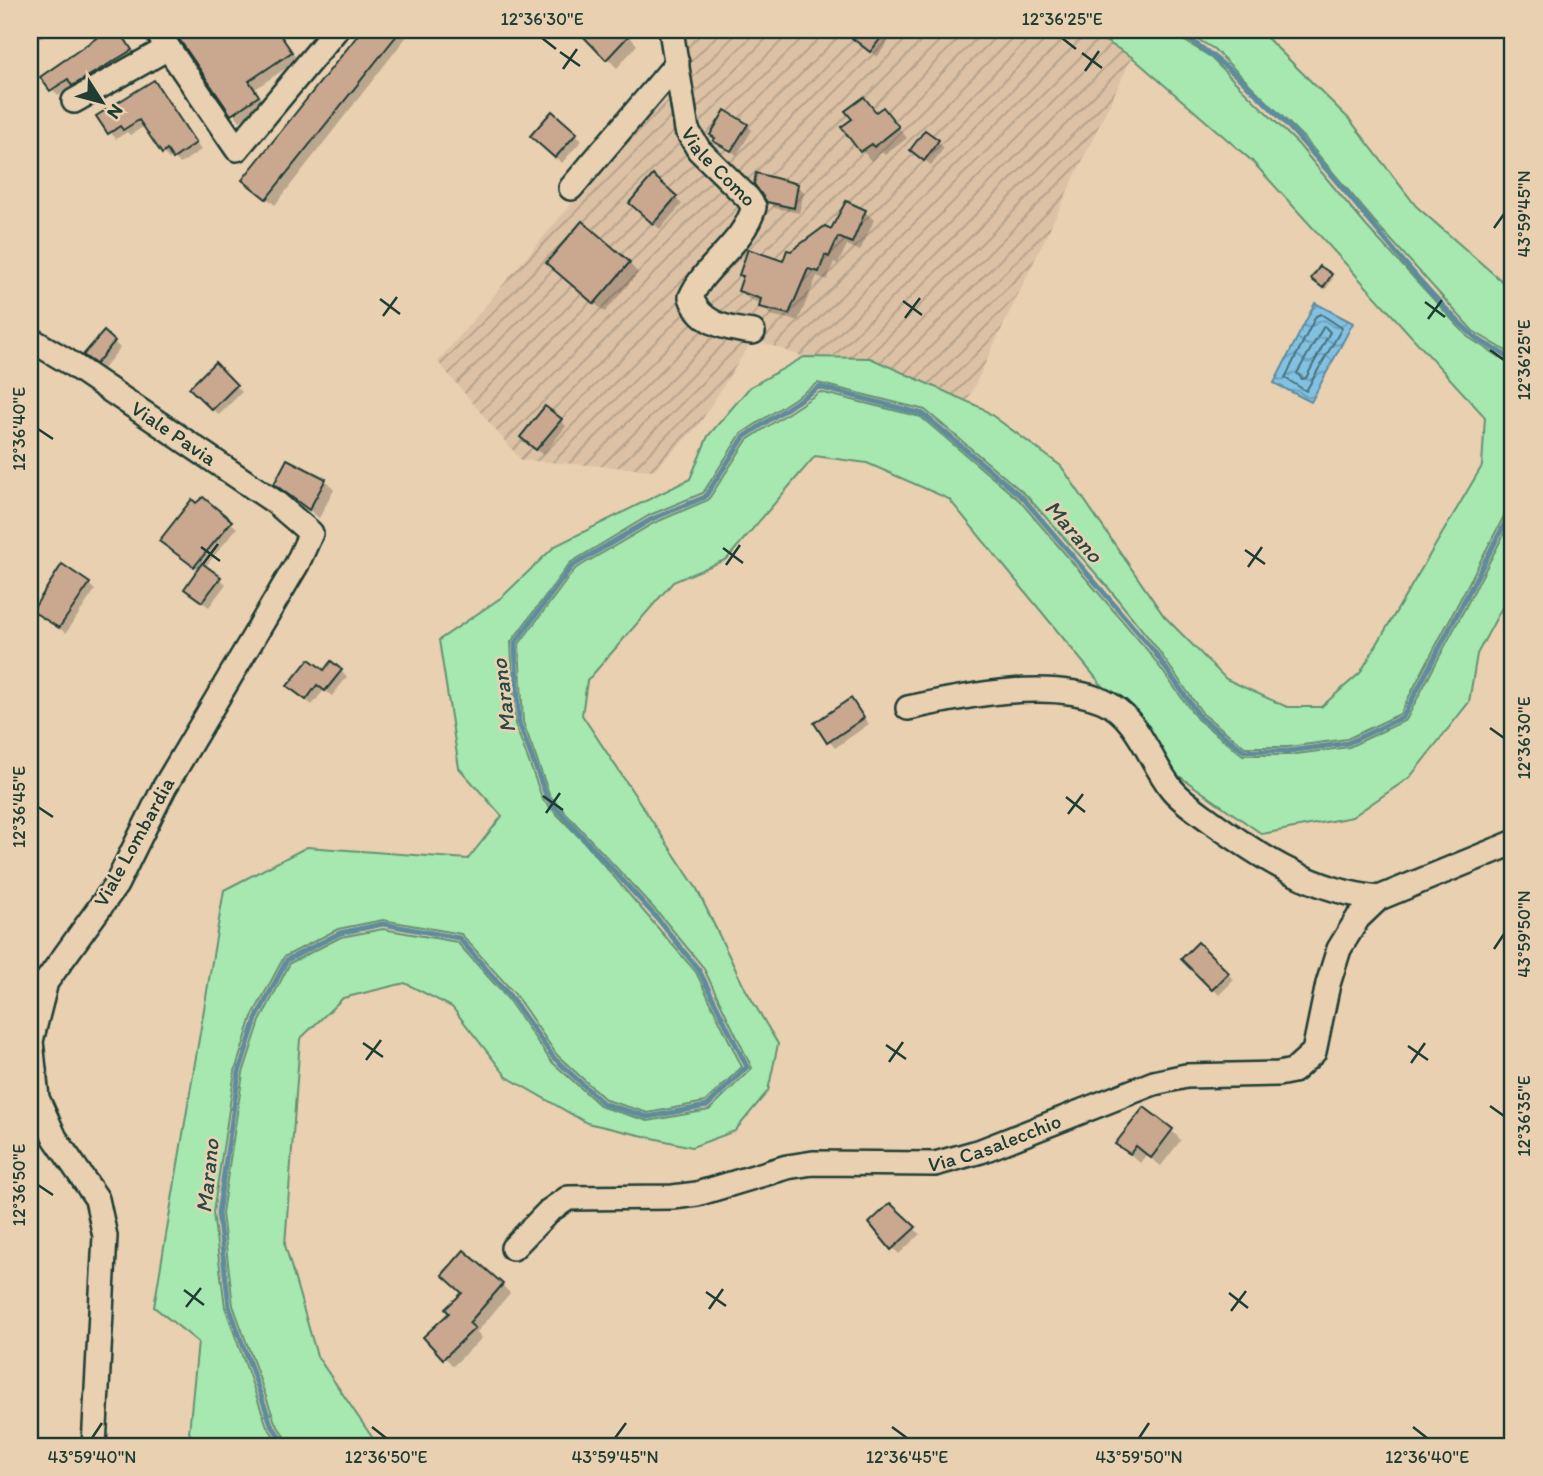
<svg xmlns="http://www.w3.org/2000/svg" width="1543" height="1476" viewBox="0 0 1543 1476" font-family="Itim,sans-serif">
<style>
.industrial{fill:url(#industrial-furrows)}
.green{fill:#a7e8b1;stroke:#639272;stroke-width:2}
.water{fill:url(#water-waves);stroke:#5b8c9d;stroke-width:2}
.shadow{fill:#0003}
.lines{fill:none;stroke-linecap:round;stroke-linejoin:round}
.shore{stroke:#47727a;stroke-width:2}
.stream{stroke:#5b8c9d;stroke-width:5}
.building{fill:#caa890;stroke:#1f3d34;stroke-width:2}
.minor-casing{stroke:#1f3d34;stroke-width:28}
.minor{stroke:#e9d0b1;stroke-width:23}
.ticks{fill:none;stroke:#1f3d34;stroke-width:2.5}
.labels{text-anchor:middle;stroke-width:5;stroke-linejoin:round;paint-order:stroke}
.street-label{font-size:21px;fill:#1f3d34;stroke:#e9d0b1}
.water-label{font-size:23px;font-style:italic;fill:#294a46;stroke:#e9d0b1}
.neatline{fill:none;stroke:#1f3d34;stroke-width:2.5}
.ticks-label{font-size:18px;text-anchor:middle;fill:#1f3d34}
</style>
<defs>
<pattern id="industrial-furrows" width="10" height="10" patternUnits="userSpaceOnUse" patternTransform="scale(1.75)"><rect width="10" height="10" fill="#dcc1a5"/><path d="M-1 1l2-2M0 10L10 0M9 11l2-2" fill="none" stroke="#b29e87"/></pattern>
<pattern id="water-waves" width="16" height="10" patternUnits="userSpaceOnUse" patternTransform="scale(1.75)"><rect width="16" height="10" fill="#83c1e3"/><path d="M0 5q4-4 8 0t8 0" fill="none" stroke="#6b9eb9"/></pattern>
</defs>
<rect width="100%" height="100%" fill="#e9d0b1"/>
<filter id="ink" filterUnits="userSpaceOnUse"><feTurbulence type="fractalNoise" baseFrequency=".0143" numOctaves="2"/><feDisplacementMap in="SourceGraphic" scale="14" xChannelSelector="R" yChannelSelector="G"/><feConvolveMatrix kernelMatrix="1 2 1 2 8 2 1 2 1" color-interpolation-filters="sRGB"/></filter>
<g filter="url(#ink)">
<!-- industrial -->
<polygon class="industrial" points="680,30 1087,30 1132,57 967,401 871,358 804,357 753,339 698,426 654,470 521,460 438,362 673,83 681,132 693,154 746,208 732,236 693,276 683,297 689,314 707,328 753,339 754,324 714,315 702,304 700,298 705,285 744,245 757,225 763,206 755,192 705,144 695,127"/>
<!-- green -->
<g class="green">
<polygon points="1087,30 1167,30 1209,56 1298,144 1367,227 1468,337 1509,363 1513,369 1513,499 1400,714 1347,739 1288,747 1245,747 1203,714 1156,647 1106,585 1026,495 925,410 818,383 741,434 703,493 650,515 570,563 511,642 515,724 543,800 584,842 696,972 742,1067 705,1102 648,1113 606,1100 557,1055 514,993 461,934 383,920 338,929 284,957 252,1017 235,1071 213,1213 225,1307 267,1426 281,1446 196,1446 189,1432 198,1342 154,1307 224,890 307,847 468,859 502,816 459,768 439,640 502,597 555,546 690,479 708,436 750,387 804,357 870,358 982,408 1061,466 1164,616 1226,679 1287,707 1321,707 1360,673 1482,466 1485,417 1252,161 1132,57"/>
<polygon points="1182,30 1260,31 1350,120 1416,206 1513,291 1513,355 1473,331 1374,221 1304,138 1214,49"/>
<polygon points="820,392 921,417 1020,501 1149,652 1197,719 1243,755 1289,755 1349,747 1406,720 1513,517 1513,587 1477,654 1469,702 1410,777 1352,817 1262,834 1172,771 1147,726 1100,683 949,499 867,463 815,456 727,559 673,582 587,681 582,715 697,889 743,985 778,1044 768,1091 735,1131 692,1147 587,1123 507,1077 452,1007 405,983 343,998 300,1039 285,1245 317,1356 378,1446 291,1446 275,1422 233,1305 222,1213 243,1073 260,1021 290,963 341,937 383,929 457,942 507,998 551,1061 602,1107 648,1121 709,1110 752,1068 703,967 661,916 550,796 523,722 519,644 575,569 654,523 708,500 747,440"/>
</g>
<!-- water -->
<polygon class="water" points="1315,303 1353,323 1311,402 1274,383"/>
<!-- shadow -->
<g class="shadow">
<polygon points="30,30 59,30 30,42"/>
<polygon points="111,30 121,33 137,57 80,91 74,85 58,96 43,77"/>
<polygon points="174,30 276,30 298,60 255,89 265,104 240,121"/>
<polygon points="366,30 412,30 275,205 245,180"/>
<polygon points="580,30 624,30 637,45 617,68"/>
<polygon points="861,30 897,30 877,57 854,38"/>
<polygon points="154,83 201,150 180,164 173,156 169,159 163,153 145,126 130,135 127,132 116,139 98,117"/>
<polygon points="864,99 877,114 883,109 907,138 885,155 882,152 871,161 844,128 854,119"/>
<polygon points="747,125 752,130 737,155 715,140"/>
<polygon points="576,134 582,140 562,163 539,142"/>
<polygon points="938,142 944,148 931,165 919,156"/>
<polygon points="758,175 797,186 804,192 799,213 775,208 768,201"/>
<polygon points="653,178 682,204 660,229 637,209"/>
<polygon points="865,212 874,220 860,251 847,245 838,264 834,262 827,280 817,276 798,321 770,315 762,304 749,299 740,291 784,263 791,253"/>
<polygon points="629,263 638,273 605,312 558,272"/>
<polygon points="1331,276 1333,278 1326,289 1315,282"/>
<polygon points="114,342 120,348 103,369 86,355"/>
<polygon points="215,365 242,392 219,415 192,388"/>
<polygon points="560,420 566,426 543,455 528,443"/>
<polygon points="325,480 334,490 319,518 276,484"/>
<polygon points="203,499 237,528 205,567 226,584 209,607 192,595 199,570 167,547"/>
<polygon points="88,584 95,590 66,633 34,611"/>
<polygon points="341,671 347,677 332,696 324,690 312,705 296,692 324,673"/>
<polygon points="851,701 869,724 835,748 829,741"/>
<polygon points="1198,944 1234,980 1219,995 1183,959"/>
<polygon points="1172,1131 1181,1140 1161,1166 1146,1155 1140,1163 1118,1143"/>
<polygon points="890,1205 920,1234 899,1254 893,1248"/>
<polygon points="502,1285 510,1293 477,1332 482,1338 453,1366 426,1337 451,1313 464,1293"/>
</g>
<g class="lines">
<!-- shore -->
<g class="shore">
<polygon points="1321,314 1342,328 1306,391 1285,378 1316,316"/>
<polygon points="1324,326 1330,332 1306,378 1302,379 1297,373"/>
</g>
<!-- stream -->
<g class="stream">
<path d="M1175,30c120,74 193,205 294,302 12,12 31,18 44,29"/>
<polyline points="286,1446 271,1424 229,1306 218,1213 239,1072 256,1019 287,960 340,933 383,924 459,938 510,996 554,1058 604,1104 648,1117 707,1106 747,1067 699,970 657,918 547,798 519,723 515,643 572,566 652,519 705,497 744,437 819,387 923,414 1023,498 1153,650 1200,717 1244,751 1289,751 1348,743 1403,717 1513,508"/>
</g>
</g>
<!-- building -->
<g class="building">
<polygon points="108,30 119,30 132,50 72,86 68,79 50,91 40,77"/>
<polygon points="173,30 277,30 292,52 249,81 259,96 231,115"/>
<polygon points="362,30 401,30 266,199 242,180"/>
<polygon points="577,30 634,30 606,60"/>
<polygon points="858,30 887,30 870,52 852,38"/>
<polygon points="154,80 196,143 173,159 167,150 162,154 139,120 123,130 120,126 108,134 96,116"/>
<polygon points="864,97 876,112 883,107 899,127 874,147 872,144 860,152 841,127 852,119 845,111"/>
<polygon points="725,110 748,124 731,151 713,141 715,138 710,135"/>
<polygon points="552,111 577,133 555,158 530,136"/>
<polygon points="925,130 939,140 924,161 910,150"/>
<polygon points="756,173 798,184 794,208 767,202 754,184"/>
<polygon points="653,175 677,196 653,224 629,203"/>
<polygon points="846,201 866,210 852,243 838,237 829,257 825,255 819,272 808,269 789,314 759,307 761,299 738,291 743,276 739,275 748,249 783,261 787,250 791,251 825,226 831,229"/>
<polygon points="582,221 630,262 594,304 546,263"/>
<polygon points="1320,266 1332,274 1323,288 1311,279"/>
<polygon points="104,331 115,341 96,364 83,355"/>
<polygon points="215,362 237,385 212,410 189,388"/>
<polygon points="545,406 562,419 536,450 520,437"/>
<polygon points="287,459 326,479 309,510 274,484"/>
<polygon points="203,497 232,521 194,567 159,541 192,499 196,503"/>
<polygon points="202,563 221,577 202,602 184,589"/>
<polygon points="62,564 90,583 59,628 32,611"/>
<polygon points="309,659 324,670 331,661 342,670 325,691 317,685 306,700 287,686"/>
<polygon points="851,698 864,718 827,743 814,723"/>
<polygon points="1198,942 1229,973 1212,990 1181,959"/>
<polygon points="1144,1107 1173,1129 1151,1158 1136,1146 1130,1154 1115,1144"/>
<polygon points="890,1203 916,1227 891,1250 869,1223"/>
<polygon points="464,1250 503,1284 469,1323 475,1328 443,1359 423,1337 449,1313 445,1309 462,1293 442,1275"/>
</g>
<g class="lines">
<!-- minor casing -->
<g class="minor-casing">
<g id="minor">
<polyline points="156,30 237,149 336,30"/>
<path id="s1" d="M671,30l16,100 12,20 49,48 6,9c-11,38 -48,56 -63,90 9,27 37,32 62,35"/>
<polyline points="74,101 168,48"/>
<polyline points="571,188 677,63"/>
<path id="s2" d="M30,339l37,22 208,141 36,31 -14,31 -133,224 -48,97 -70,97 -15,59 6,57 18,40 42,61 8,37 -11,210"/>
<path d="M908,708c55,-12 142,-30 195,-7 35,15 46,59 68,87 10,13 28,24 41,34 51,37 103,70 167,76"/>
<path id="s3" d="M513,1248l36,-37 19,-13 105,-1 24,-3 90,-27 26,-4 122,1 46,-13 173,-68 32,-7 92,-2 15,-3 21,-19 14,-68 11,-35 19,-31 21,-20 134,-55"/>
</g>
</g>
<!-- minor -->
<use href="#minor" class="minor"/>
</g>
</g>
<!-- ticks -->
<path class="ticks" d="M542,38l14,11M1062,38l14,11M560,52l20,14M1082,53l20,15M563,69l14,-20M1085,71l14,-20M1494,228l10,-14M380,299l20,15M903,301l19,14M1425,302l20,15M383,316l14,-19M905,318l15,-20M1428,319l14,-19M1490,350l14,10M38,429l15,10M201,547l19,14M723,548l20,15M1245,550l20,14M203,564l15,-20M726,565l14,-20M1248,567l14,-20M1490,728l14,10M543,796l20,14M1066,797l19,15M38,807l15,10M546,813l14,-20M1068,814l15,-20M1494,949l10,-15M363,1043l20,14M886,1045l20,14M1408,1046l20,14M366,1060l15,-20M889,1062l14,-20M1411,1063l14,-20M1490,1106l14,10M38,1185l15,10M184,1290l20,15M706,1292l20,14M1229,1293l19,15M186,1307l15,-19M709,1309l14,-20M1231,1311l15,-20M372,1427l14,11M892,1427l15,11M1413,1427l14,11M92,1438l10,-15M615,1438l11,-15M1139,1438l10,-15"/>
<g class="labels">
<!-- street labels -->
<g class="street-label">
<text dy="7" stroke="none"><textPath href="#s1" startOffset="150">Viale Como</textPath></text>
<text dy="7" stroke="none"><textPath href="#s2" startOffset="172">Viale Pavia</textPath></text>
<text transform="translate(134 842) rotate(-61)" y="7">Viale Lombardia</text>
<text dy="7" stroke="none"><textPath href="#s3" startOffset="509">Via Casalecchio</textPath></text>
</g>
<!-- water labels -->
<g class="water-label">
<text transform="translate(1074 531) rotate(49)" y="8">Marano</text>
<text transform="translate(503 696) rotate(-97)" y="8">Marano</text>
<text transform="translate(207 1176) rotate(-84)" y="8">Marano</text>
</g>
</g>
<!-- margin -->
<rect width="1543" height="1476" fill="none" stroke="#e9d0b1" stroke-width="77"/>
<!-- north arrow -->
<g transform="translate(102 102) rotate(126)" stroke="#e9d0b1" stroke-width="5" paint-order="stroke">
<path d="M0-5L12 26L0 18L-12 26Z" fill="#1f3d34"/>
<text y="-10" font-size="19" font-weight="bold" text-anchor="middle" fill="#1f3d34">N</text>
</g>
<rect x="38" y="38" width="1466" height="1400" class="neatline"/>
<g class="ticks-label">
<text x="542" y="25">12°36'30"E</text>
<text x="1062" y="25">12°36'25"E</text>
<text transform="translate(1524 214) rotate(-90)" y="6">43°59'45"N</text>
<text transform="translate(1524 360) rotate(-90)" y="6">12°36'25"E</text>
<text transform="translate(19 429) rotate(-90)" y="6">12°36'40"E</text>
<text transform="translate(1524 738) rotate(-90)" y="6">12°36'30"E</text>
<text transform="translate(19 807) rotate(-90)" y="6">12°36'45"E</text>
<text transform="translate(1524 934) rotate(-90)" y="6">43°59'50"N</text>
<text transform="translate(1524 1116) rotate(-90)" y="6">12°36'35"E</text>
<text transform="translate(19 1185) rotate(-90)" y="6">12°36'50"E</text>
<text x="92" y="1463">43°59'40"N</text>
<text x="386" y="1463">12°36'50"E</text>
<text x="615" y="1463">43°59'45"N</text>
<text x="907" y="1463">12°36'45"E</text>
<text x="1139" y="1463">43°59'50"N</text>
<text x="1427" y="1463">12°36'40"E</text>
</g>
</svg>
